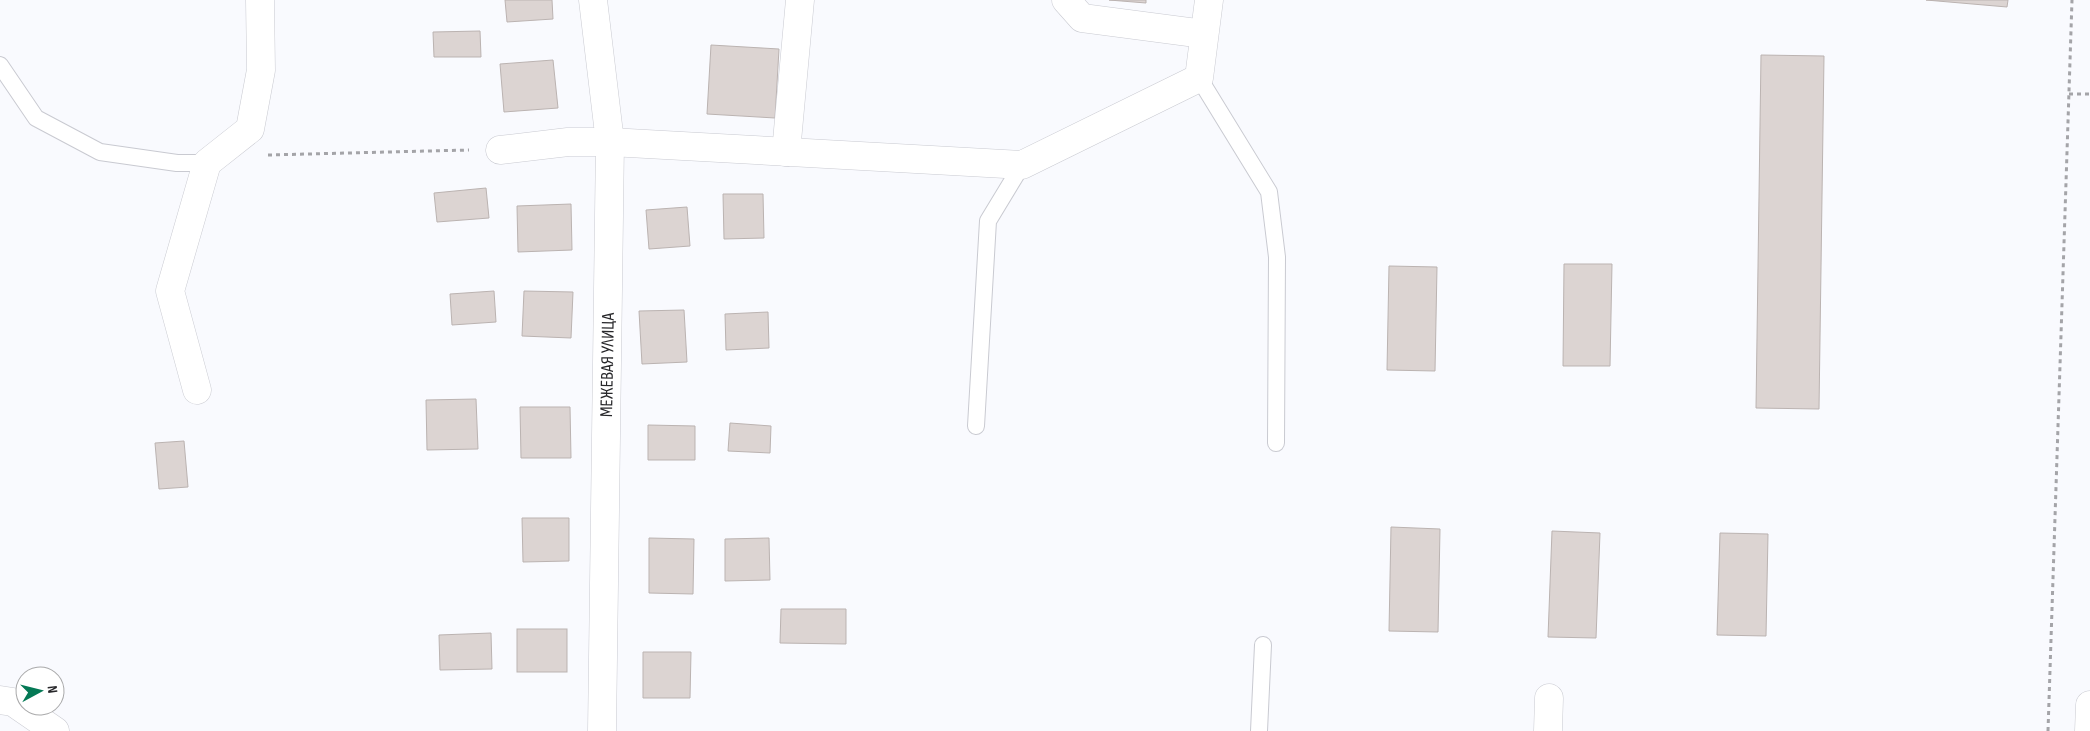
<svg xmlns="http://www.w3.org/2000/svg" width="2090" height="731" viewBox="0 0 2090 731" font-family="'Sofia Sans Condensed',sans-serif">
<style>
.building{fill:#dcd4d2;stroke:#bbb3b1}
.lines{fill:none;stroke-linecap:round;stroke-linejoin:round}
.lane-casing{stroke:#c9cad1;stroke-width:18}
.street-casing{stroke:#c9cad1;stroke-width:29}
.primary-casing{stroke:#c9cad1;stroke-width:29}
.path{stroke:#a4a4a8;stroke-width:3;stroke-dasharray:4 4;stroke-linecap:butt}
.lane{stroke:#fff;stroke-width:16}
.street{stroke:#fff;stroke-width:28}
.primary{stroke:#fff;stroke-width:28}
.labels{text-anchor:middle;stroke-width:5;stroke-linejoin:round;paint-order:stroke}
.street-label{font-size:18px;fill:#27272a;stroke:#fff}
</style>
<rect width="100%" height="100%" fill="#f9fafe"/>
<!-- building -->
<g class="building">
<polygon points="505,0 552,0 553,19 507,22"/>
<polygon points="1109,0 1146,0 1146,3"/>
<polygon points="1926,0 2008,0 2007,7"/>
<polygon points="480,31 481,57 434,57 433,32"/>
<polygon points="711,45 779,49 775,118 707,114"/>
<polygon points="1761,55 1824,56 1819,409 1756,408"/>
<polygon points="553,60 558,108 504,112 500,64"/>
<polygon points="486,188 489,218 437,222 434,193"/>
<polygon points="723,194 763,194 764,238 724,239"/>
<polygon points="571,204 572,250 518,252 517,206"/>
<polygon points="687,207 690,246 649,249 646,210"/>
<polygon points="1564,264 1612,264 1610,366 1563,366"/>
<polygon points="1389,266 1437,267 1435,371 1387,370"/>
<polygon points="494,291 496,322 452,325 450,294"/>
<polygon points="524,291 573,292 571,338 522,336"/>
<polygon points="684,310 687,362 642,364 639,311"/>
<polygon points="768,312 769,348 726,350 725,314"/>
<polygon points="476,399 478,449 427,450 426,400"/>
<polygon points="520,407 570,407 571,458 521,458"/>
<polygon points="730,423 771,426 770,453 728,451"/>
<polygon points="648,425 695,426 695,460 648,460"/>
<polygon points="184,441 188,487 159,489 155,443"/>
<polygon points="522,518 569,518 569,561 523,562"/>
<polygon points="1391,527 1440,529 1438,632 1389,631"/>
<polygon points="1552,531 1600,533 1596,638 1548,637"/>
<polygon points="1720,533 1768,534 1766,636 1717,635"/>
<polygon points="649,538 694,539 693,594 649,593"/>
<polygon points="769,538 770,580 725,581 725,539"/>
<polygon points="781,609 846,609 846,644 780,643"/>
<rect x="517" y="629" width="50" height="43"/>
<polygon points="491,633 492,669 440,670 439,635"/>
<polygon points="643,652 691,652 690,698 643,698"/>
</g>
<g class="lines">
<!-- lane casing -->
<g class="lane-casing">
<g id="lane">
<polyline points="0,65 36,118 100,152 177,163 207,163"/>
<polyline points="1199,78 1269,192 1277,257 1276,443"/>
<polyline points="976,426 988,221 1022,165"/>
<polyline points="1259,731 1263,645"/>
</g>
</g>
<!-- street casing -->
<g class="street-casing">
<g id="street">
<polyline points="593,0 610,142 602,731"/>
<polyline points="1066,0 1082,18 1204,34"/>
<polyline points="500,150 568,142 610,142 1022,165 1199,78 1209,0"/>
<polyline points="786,152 800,0"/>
<polyline points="197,390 170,291 207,163 250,129 261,70 260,0"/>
<polyline points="0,700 13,702 55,731"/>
<polyline points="1548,731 1549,698"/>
</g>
</g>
<!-- primary casing -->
<g class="primary-casing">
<polyline id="primary" points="2089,731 2090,705"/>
</g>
<!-- path -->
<g class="path">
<polyline points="2069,94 2090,94"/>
<polyline points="268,155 469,150"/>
<polyline points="2048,731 2072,0"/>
</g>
<!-- lane -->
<use href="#lane" class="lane"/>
<!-- street -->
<use href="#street" class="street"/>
<!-- primary -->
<use href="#primary" class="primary"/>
</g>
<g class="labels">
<!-- street labels -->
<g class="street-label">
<text transform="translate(607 365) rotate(-89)" y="6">МЕЖЕВАЯ УЛИЦА</text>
</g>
</g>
<!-- north arrow -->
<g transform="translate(40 691) rotate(83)"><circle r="24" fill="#ffffff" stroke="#a9a9aa"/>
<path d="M0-4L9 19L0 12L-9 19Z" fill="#047955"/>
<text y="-8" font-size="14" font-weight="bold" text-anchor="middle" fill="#27272a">N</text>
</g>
</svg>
